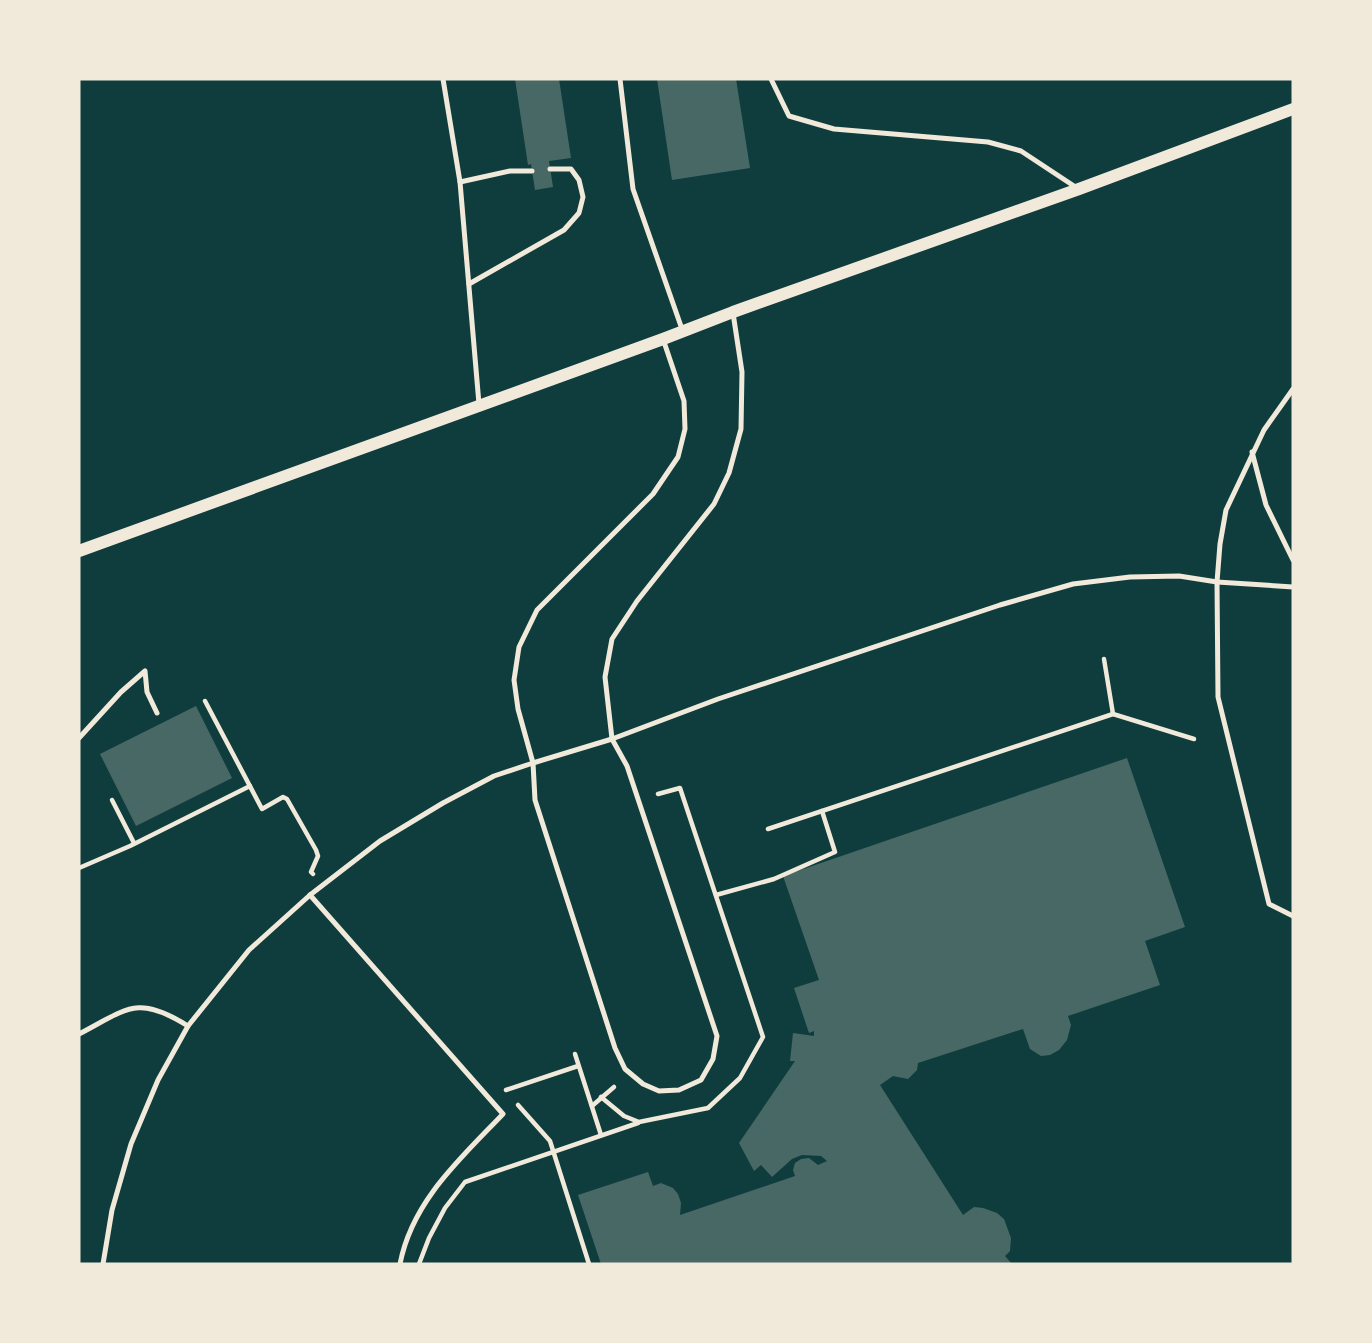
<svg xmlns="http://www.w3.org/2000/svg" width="1372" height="1343" viewBox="0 0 1372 1343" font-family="'PT Sans',sans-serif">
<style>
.building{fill:#486865}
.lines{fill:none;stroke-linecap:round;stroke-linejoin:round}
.path{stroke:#f1e9da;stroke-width:4.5}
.service{stroke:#f1e9da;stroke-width:5}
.tertiary{stroke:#f1e9da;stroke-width:12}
</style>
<rect width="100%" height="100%" fill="#0f3d3e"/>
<!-- building -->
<g class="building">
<polygon points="515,79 559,79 571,158 549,161 553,187 535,190 531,164 528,165"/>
<polygon points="657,79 736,79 750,168 672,180"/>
<polygon points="196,706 232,778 136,826 100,754"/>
<polygon points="1127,758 1185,927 1145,941 1160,985 1068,1016 1071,1025 1067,1040 1059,1050 1050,1055 1041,1056 1030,1049 1023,1029 918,1063 917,1070 908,1079 893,1076 880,1085 963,1215 974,1207 983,1208 997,1213 1004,1219 1011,1238 1010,1251 1005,1256 1012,1264 601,1264 578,1195 648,1172 653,1186 661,1183 673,1188 678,1194 681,1203 680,1215 795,1176 793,1170 795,1163 801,1159 809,1158 818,1165 827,1161 821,1156 802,1155 792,1159 772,1177 761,1165 754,1171 739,1143 795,1061 790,1061 793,1033 814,1036 814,1031 809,1033 794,988 819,980 783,876"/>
</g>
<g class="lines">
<!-- path -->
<g class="path">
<polyline points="1104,659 1113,714 1194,739"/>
<polyline points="205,701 262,809 283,797 287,799 316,850 318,856 311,872 313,874"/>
<polyline points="112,800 134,843"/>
<polyline points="768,829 1113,714"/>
<polyline points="79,868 130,846 250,786"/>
<polyline points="716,895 774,879 835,852 822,811"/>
<polyline points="575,1054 601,1135"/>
<polyline points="506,1090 578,1066"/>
<polyline points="601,1097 624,1116 639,1122 708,1108 740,1078 763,1037 680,788 658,794"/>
<polyline points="518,1105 550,1141 589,1264"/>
<polyline points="592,1106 614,1087"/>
<polyline points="419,1264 429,1238 445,1208 465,1182 638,1123"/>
</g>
<!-- service -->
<g class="service">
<polyline points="443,79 460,182 479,404"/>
<polyline points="620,79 633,189 683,332"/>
<polyline points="771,79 789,116 834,129 988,142 1021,151 1077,188"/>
<polyline points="460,182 510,171 532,171"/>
<polyline points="469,284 564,230 579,213 583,197 579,180 571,169 550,169"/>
<polyline points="663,339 684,401 685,429 678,457 653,494 537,610 519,647 514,680 518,709 533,763 535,800 615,1048 625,1069 643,1084 659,1091 679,1090 701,1080 713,1059 717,1036 627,766 612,739 605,677 612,639 637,601 714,504 729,473 741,429 742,372 733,313"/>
<polyline points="1293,389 1264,430 1226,510 1220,544 1217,582 1218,697 1269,904 1293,916"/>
<polyline points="1252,452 1266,505 1293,560"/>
<polyline points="79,738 121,692 145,671 147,692 157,713"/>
<path d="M310,895l193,219c-42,44 -91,87 -103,150"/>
<path d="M79,1034c48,-25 58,-40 109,-8"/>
<polyline points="103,1264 112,1210 131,1144 158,1080 188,1026 249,950 310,895 380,841 443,803 494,776 533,763 612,739 718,699 1000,605 1073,584 1130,577 1179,576 1217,582 1293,587"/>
</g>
<!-- tertiary -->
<polyline class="tertiary" points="79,551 663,339 733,312 1079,189 1293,109"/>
</g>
<!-- border -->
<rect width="1372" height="1343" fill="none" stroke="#f1e9da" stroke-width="161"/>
</svg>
